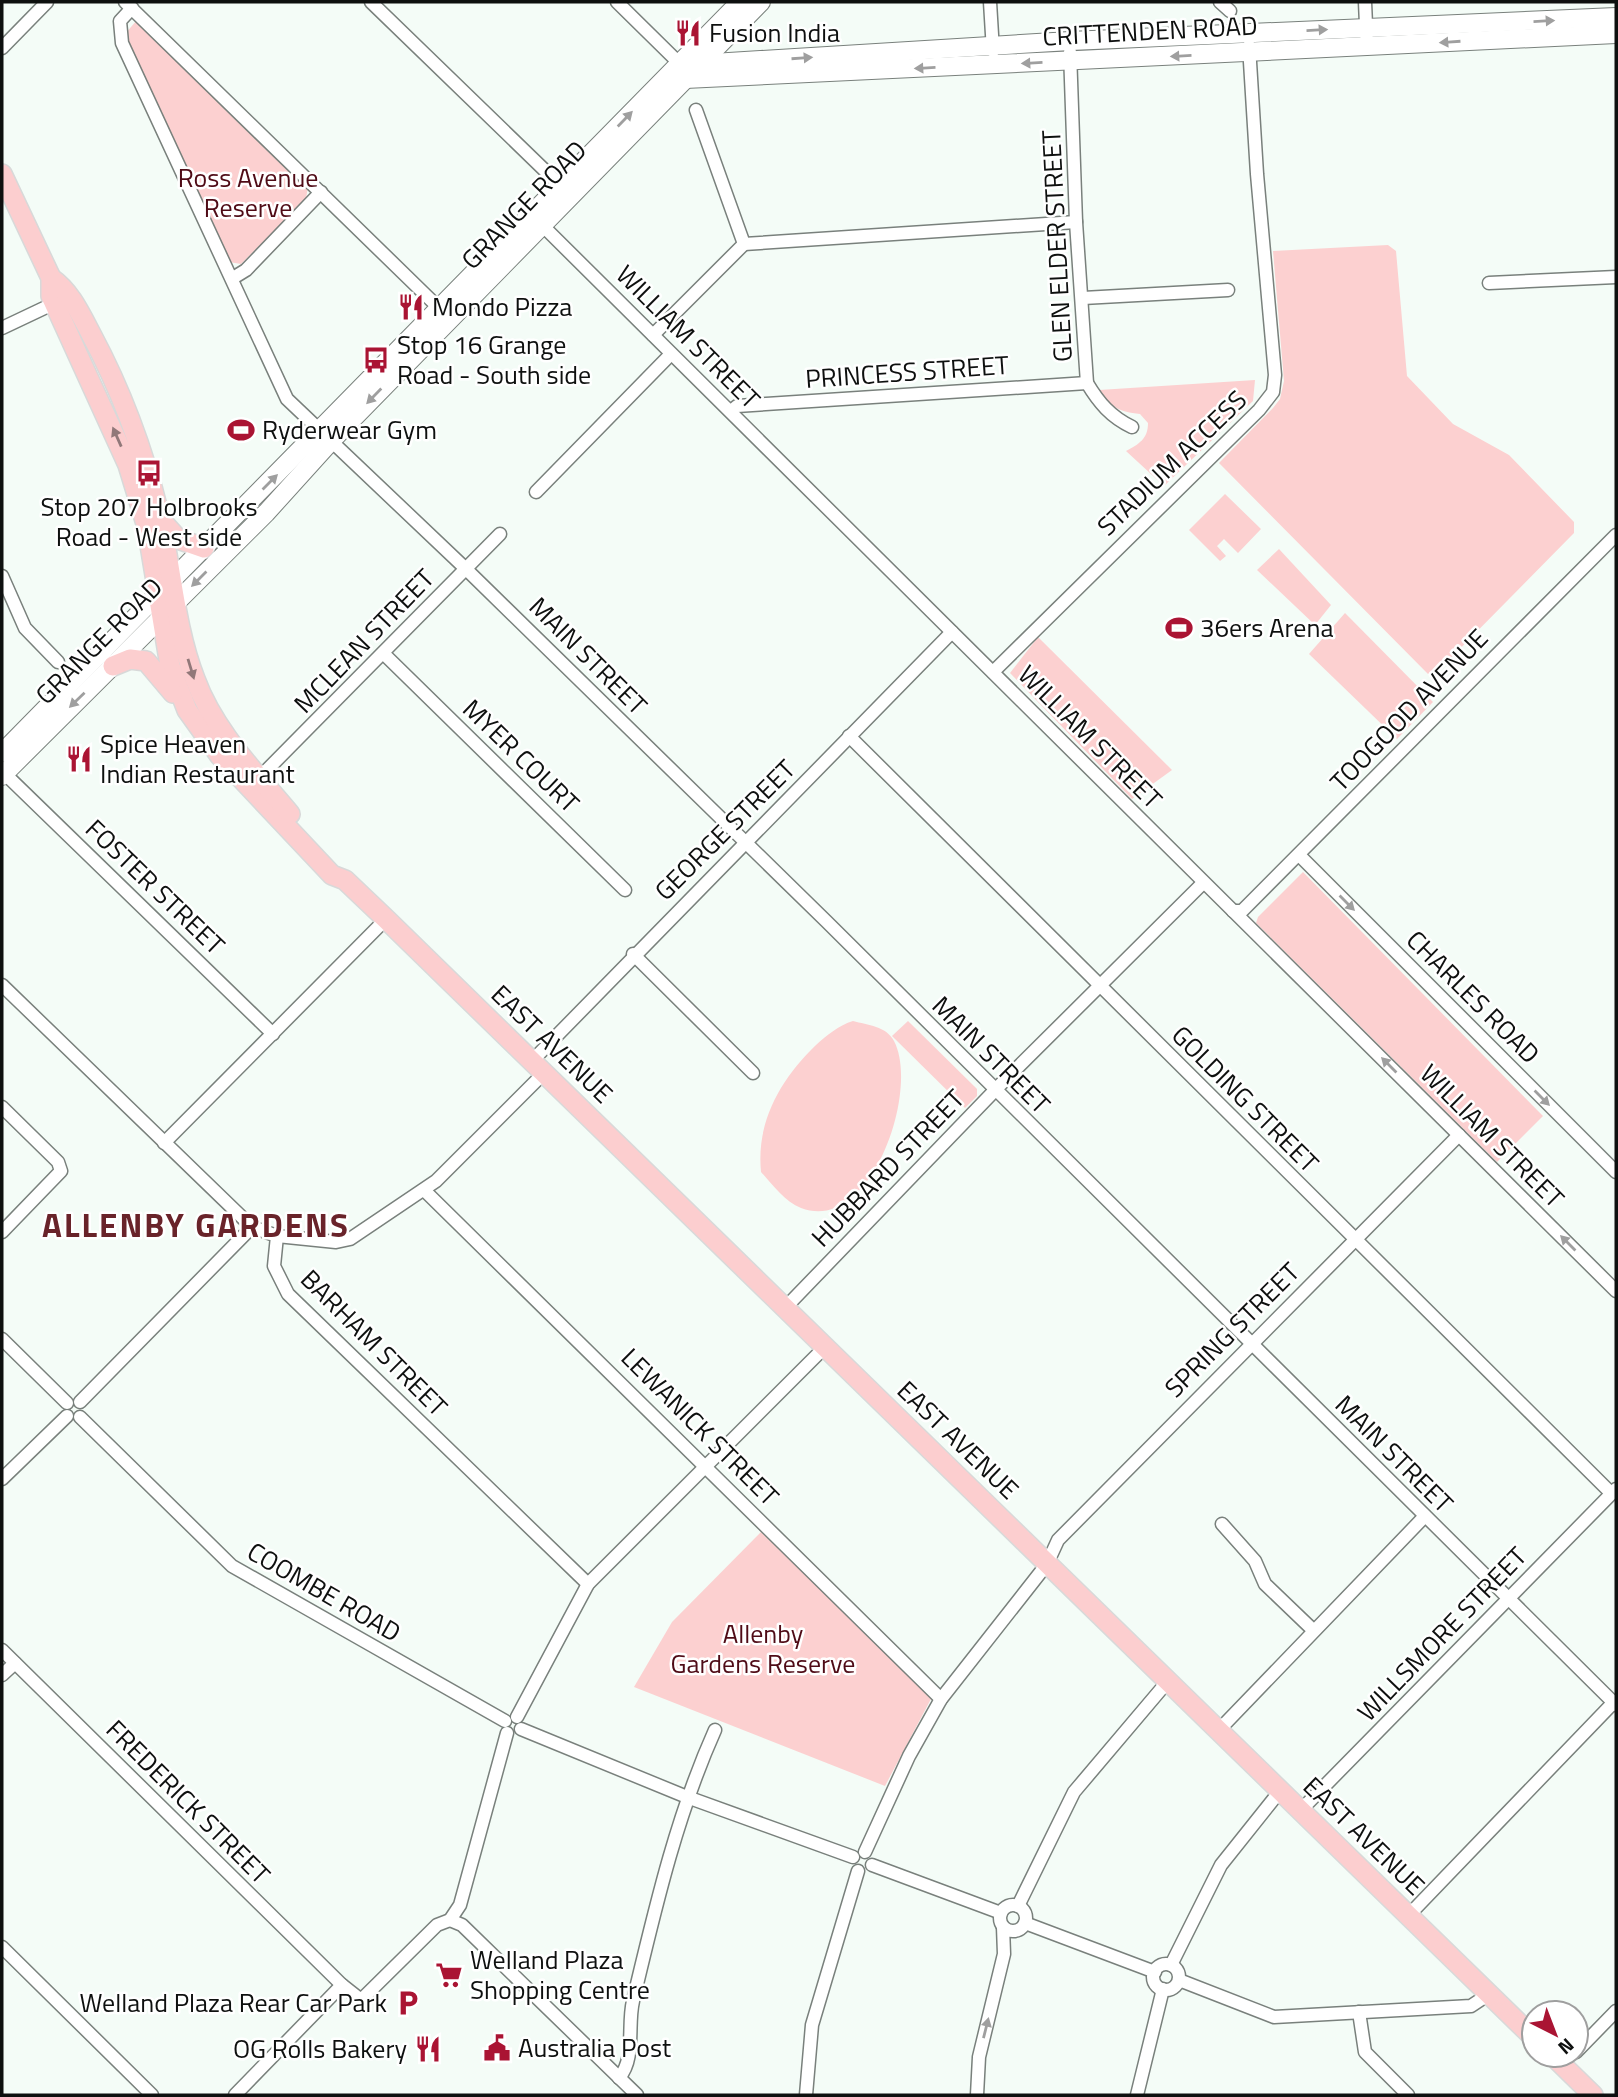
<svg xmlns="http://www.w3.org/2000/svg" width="1618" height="2097" viewBox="0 0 1618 2097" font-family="'Titillium Web',sans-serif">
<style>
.green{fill:#fcd0d0}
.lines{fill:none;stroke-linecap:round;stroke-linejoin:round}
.street-casing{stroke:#79807c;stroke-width:15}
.secondary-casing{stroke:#79807c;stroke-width:20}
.primary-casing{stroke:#d8d9d9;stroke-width:22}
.street{stroke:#fff;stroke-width:12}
.secondary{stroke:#fff;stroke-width:18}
.primary{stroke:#fccecf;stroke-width:19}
.oneway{fill:#9f9f9f}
.oneway2{fill:#917879}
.labels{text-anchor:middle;stroke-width:5;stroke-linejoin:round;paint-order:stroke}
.street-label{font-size:26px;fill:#0e100f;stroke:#fff}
.poi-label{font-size:26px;fill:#0e100f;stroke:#fff;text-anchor:start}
.park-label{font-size:26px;fill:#4f0b16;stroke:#fff}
.district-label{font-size:33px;font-weight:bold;letter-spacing:2px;fill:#69232a;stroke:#fff}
</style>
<rect width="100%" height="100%" fill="#f4fcf7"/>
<!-- green -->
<g class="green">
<polygon points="137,20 308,186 306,199 241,264 229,262 125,34"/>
<polygon points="1388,245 1396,251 1407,376 1453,424 1509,455 1574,522 1574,533 1436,673 1428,674 1219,463 1273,408 1280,399 1284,381 1273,251"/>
<path d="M1255,380l-2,21 -89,85 -38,-35c13,-7 22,-12 22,-28l-8,-9c-21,-2 -29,-7 -41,-24z"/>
<polygon points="1225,494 1261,529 1238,553 1224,539 1217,546 1226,556 1220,561 1189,530"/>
<polygon points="1279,549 1331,605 1315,625 1257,570"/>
<polygon points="1345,613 1433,702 1397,739 1309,654"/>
<polygon points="1038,637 1172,770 1132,799 1010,673"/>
<polygon points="1303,872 1543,1116 1497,1162 1256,923 1258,917"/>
<path d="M853,1021c15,4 33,5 41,20 26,49 -23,194 -93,167 -16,-6 -29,-24 -40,-36 -5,-51 20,-93 55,-127 10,-9 23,-20 37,-24z"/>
<polygon points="908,1021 977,1089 977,1096 965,1108 892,1036"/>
<polygon points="761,1532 932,1697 885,1786 634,1687 672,1622"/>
</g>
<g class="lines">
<!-- street casing -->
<g class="street-casing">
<g id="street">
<polyline points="125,2 440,309"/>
<polyline points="371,2 564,189"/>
<polyline points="617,2 679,63"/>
<polyline points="990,2 993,51"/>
<polyline points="1220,2 1230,11"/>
<polyline points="1365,2 1367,48"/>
<polyline points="132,8 120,21 122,43 287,399 466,569 826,921 1616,1705"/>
<polyline points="2,48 47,2"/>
<path d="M1070,52l6,170 11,161c12,20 24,34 45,44"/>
<polyline points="538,221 1616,1291"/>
<polyline points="744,244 1076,222"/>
<polyline points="233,278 246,270 321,192"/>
<polyline points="1489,283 1616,277"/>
<polyline points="1083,298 1228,290"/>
<polyline points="2,328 59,301"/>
<polyline points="653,335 744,244 696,110"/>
<polyline points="731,411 737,406 1087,383"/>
<polyline points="536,492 671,354"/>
<polyline points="2,576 25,628 58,662"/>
<polyline points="384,654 625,890"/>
<polyline points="993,672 1259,410 1273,392 1275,375 1257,174 1249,46"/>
<polyline points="849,736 1611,1493"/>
<polyline points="2,771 273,1034"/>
<polyline points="260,777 500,534"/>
<polyline points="1299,855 1616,1172"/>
<polyline points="1233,911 1242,911 1616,535"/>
<polyline points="633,954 753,1073"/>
<polyline points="2,985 252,1227 277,1236 274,1266 288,1294 588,1584"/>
<polyline points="532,1061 952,632"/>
<polyline points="2,1107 58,1162 61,1171 2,1232"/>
<polyline points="164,1143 386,919"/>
<polyline points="424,1190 941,1699"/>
<polyline points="277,1236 336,1242 350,1239 436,1181 544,1073"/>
<polyline points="785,1308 1000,1085 1203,883"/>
<polyline points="2,1339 67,1403"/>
<polyline points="80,1402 252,1227"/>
<polyline points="80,1417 232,1566 505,1721"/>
<polyline points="2,1479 67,1416"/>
<polyline points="1222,1524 1255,1561 1265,1584 1313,1630"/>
<polyline points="2,1650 342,1985"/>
<polyline points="2,1675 15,1663"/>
<polyline points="517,1717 588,1584 825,1347"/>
<polyline points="521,1729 687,1797 853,1857"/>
<polyline points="1218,1731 1425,1516"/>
<polyline points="1300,1811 1616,1489"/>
<polyline points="865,1852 909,1756 941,1699 1047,1564 1058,1540 1459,1135"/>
<polyline points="872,1865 1001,1913"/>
<circle cx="1013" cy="1918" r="13"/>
<polyline points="1018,1906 1074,1792 1168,1681"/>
<polyline points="1408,1916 1614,1702"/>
<polyline points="450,1920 462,1925 637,2095"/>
<polyline points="1025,1923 1155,1972"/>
<polyline points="2,1947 152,2095"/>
<circle cx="1166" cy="1977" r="13"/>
<polyline points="1171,1965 1221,1865 1280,1791"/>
<polyline points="1179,1980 1274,2017 1471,2006 1489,1994"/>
<polyline points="1359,2012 1365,2052 1408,2095"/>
<polyline points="1576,2052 1616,2011"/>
<path d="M619,2078c17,-20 8,-52 14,-77 22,-92 43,-184 82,-271"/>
<polyline points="235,2095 342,1985 361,2000 437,1925 450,1920 460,1905 507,1733"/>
<polyline points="806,2095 812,2025 858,1871"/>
<polyline points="977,2095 979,2057 1004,1954 1003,1927"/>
<polyline points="1137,2095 1163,1989"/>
</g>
</g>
<!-- secondary casing -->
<g class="secondary-casing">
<g id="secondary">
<polyline points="697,64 1070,41 1616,17"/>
<polyline points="685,79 1616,34"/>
<polyline points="2,753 740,2"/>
<polyline points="2,776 266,513 332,440 761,2"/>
</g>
</g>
<!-- primary casing -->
<g class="primary-casing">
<g id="primary">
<polyline points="2,174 51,278 51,296 128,465 147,527 170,666 187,710 220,756 332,875 345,880 386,919 1534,2038"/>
<path d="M51,278c19,13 29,35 40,56 30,56 54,121 69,184 12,53 15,110 35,161 19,52 60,93 95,135"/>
<polyline points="161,520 178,539 204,548"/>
<polyline points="113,666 130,659 146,661 173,693"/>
<polyline points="1552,2055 1593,2095"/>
</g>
</g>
<!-- street -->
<use href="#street" class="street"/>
<!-- secondary -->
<use href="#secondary" class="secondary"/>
<!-- primary -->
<use href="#primary" class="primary"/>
</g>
<!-- one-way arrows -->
<defs><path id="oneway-solid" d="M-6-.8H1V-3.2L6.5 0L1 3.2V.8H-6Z" transform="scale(1.75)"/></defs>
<g class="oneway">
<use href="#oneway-solid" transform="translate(1544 21) rotate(-3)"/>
<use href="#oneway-solid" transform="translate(1317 30) rotate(-3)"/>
<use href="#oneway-solid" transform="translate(1450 42) rotate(176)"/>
<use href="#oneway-solid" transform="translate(1181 56) rotate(177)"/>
<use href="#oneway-solid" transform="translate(802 58) rotate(-4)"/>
<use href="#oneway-solid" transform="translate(1032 63) rotate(177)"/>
<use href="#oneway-solid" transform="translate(925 68) rotate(177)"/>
<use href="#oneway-solid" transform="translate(625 119) rotate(-46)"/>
<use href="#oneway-solid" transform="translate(374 396) rotate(134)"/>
<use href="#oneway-solid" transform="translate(270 482) rotate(-45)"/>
<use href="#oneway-solid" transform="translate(199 579) rotate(135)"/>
<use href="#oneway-solid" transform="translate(77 700) rotate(136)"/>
<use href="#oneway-solid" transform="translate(1347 903) rotate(45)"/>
<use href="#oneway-solid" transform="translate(1389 1065) rotate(-135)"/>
<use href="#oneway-solid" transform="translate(1542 1098) rotate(45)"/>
<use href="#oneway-solid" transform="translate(1568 1243) rotate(-135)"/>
<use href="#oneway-solid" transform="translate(986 2028) rotate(-76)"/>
</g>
<g class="oneway2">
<use href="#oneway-solid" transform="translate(117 437) rotate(-114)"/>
<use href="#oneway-solid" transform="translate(191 669) rotate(73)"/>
</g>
<!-- icons -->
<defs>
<g id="restaurant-bare" transform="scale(2.1)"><path d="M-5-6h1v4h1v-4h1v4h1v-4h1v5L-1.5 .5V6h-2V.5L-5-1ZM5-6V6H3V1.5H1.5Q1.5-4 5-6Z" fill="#aa1433" stroke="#fff" stroke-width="2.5" paint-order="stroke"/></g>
<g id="bus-bare" transform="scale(2.1)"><path d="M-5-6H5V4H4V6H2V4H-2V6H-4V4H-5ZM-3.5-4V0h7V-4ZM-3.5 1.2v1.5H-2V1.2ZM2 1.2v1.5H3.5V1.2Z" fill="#aa1433" stroke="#fff" stroke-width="2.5" paint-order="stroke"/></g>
<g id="stadium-bare" transform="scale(2.1)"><path d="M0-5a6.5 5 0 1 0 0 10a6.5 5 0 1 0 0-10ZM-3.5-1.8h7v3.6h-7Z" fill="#aa1433" stroke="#fff" stroke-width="2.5" paint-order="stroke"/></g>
<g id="supermarket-bare" transform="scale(2.1)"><path d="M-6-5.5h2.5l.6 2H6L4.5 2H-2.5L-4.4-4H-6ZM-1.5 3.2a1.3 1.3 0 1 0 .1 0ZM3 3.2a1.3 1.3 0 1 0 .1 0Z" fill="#aa1433" stroke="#fff" stroke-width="2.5" paint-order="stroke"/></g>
<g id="parking-bare" transform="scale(2.1)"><path d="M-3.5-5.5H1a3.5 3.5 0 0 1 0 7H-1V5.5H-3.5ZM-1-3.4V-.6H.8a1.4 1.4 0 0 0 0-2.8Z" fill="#aa1433" stroke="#fff" stroke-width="2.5" paint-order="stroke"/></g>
<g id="civic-bare" transform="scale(2.1)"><path d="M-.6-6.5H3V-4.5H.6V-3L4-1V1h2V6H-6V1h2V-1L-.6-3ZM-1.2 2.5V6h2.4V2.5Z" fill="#aa1433" stroke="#fff" stroke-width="2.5" paint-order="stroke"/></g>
</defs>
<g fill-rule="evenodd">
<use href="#restaurant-bare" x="688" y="33"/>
<use href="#restaurant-bare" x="411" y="307"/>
<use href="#bus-bare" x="376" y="360"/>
<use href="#stadium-bare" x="241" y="430"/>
<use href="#bus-bare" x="149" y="473"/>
<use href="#stadium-bare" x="1179" y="628"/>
<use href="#restaurant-bare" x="79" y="759"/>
<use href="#supermarket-bare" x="449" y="1975"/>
<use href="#parking-bare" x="408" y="2003"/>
<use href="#civic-bare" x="497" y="2048"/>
<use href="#restaurant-bare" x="428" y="2049"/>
</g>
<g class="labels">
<!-- street labels -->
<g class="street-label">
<text transform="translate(1150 31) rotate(-3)" y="9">CRITTENDEN ROAD</text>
<text transform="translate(524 205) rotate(-46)" y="9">GRANGE ROAD</text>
<text transform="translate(1057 246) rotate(-93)" y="9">GLEN ELDER STREET</text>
<text transform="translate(688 337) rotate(45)" y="9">WILLIAM STREET</text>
<text transform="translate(907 372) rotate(-4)" y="9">PRINCESS STREET</text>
<text transform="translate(1172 463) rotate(-44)" y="9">STADIUM ACCESS</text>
<text transform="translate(99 641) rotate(-45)" y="9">GRANGE ROAD</text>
<text transform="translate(364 641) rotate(-46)" y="9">MCLEAN STREET</text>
<text transform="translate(588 656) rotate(45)" y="9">MAIN STREET</text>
<text transform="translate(1409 710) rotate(-46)" y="9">TOOGOOD AVENUE</text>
<text transform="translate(1090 737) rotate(45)" y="9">WILLIAM STREET</text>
<text transform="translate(521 756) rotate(44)" y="9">MYER COURT</text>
<text transform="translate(725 830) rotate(-45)" y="9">GEORGE STREET</text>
<text transform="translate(155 887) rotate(44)" y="9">FOSTER STREET</text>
<text transform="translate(1473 997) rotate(45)" y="9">CHARLES ROAD</text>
<text transform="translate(552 1044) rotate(44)" y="9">EAST AVENUE</text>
<text transform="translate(991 1055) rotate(45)" y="9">MAIN STREET</text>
<text transform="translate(1245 1099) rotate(45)" y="9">GOLDING STREET</text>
<text transform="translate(1492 1136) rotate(45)" y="9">WILLIAM STREET</text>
<text transform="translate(888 1168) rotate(-46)" y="9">HUBBARD STREET</text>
<text transform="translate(1232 1330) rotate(-45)" y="9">SPRING STREET</text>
<text transform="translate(374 1343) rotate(45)" y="9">BARHAM STREET</text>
<text transform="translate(700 1427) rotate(45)" y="9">LEWANICK STREET</text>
<text transform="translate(958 1440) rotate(44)" y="9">EAST AVENUE</text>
<text transform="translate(1394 1454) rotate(45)" y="9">MAIN STREET</text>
<text transform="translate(324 1592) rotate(30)" y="9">COOMBE ROAD</text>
<text transform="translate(1442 1634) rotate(-46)" y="9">WILLSMORE STREET</text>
<text transform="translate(188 1802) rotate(45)" y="9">FREDERICK STREET</text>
<text transform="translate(1364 1836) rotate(44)" y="9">EAST AVENUE</text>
</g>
<!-- poi labels -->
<g class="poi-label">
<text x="709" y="42">Fusion India</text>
<text x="432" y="316">Mondo Pizza</text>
<text x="397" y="354">Stop 16 Grange<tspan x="397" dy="30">Road - South side</tspan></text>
<text x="262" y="439">Ryderwear Gym</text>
<text x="149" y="516" text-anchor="middle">Stop 207 Holbrooks<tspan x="149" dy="30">Road - West side</tspan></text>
<text x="1200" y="637">36ers Arena</text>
<text x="100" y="753">Spice Heaven<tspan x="100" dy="30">Indian Restaurant</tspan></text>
<text x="470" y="1969">Welland Plaza<tspan x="470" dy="30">Shopping Centre</tspan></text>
<text x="387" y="2012" text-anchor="end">Welland Plaza Rear Car Park</text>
<text x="518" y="2057">Australia Post</text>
<text x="407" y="2058" text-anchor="end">OG Rolls Bakery</text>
</g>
<!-- park labels -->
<g class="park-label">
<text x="248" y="187">Ross Avenue<tspan x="248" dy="30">Reserve</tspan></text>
<text x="763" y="1643">Allenby<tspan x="763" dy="30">Gardens Reserve</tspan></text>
</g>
<!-- district labels -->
<g class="district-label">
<text x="196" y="1237">ALLENBY GARDENS</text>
</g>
</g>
<!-- border -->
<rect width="1618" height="2097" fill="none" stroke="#0e100f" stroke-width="7"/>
<!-- north arrow -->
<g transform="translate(1555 2034) rotate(138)"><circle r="33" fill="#ffffff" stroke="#9f9f9f" stroke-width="2"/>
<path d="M0-5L12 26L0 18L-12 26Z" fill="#aa1433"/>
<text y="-10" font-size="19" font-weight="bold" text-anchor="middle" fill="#0e100f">N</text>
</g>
</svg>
